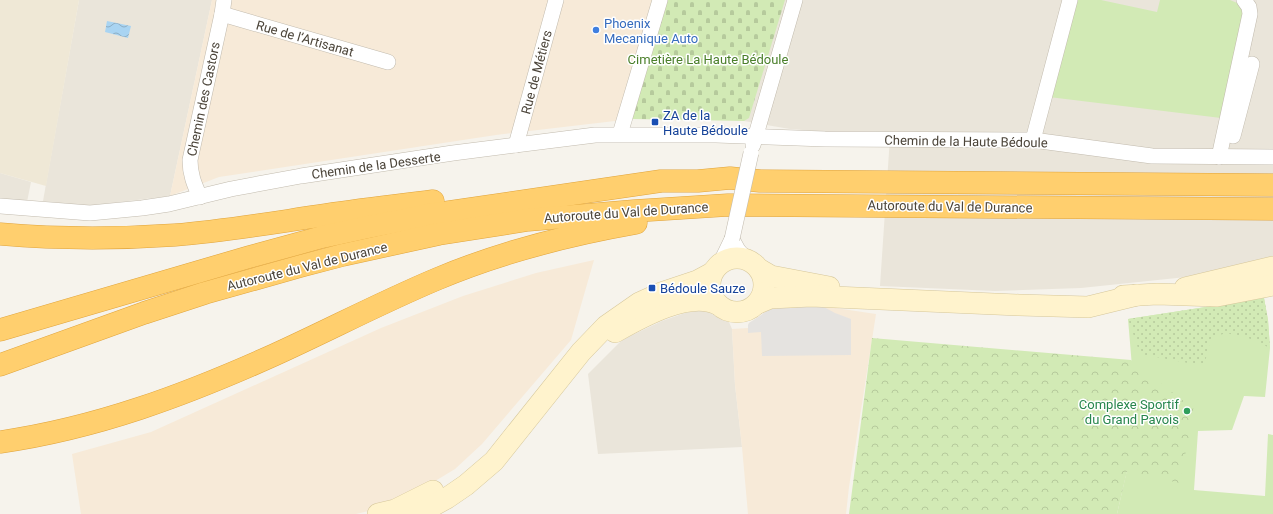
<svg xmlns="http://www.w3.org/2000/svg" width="1273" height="514" viewBox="0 0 1273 514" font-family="Roboto,sans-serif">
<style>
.residential{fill:#eae5da}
.commercial{fill:#f7ead8}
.education{fill:#efe8d6}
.grass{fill:#d2eab5}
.forest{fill:url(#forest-crowns)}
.cemetery{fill:url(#cemetery-stones)}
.park{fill:url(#park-dots)}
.parking{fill:#e5e3e0}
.water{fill:url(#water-waves)}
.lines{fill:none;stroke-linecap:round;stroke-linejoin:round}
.street-casing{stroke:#c2bbae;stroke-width:16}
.secondary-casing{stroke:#d6c79b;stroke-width:22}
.highway-casing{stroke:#e0a43c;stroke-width:23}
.street{stroke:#fff;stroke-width:15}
.secondary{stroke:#fff3cd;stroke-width:21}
.highway{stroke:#ffcf6e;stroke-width:22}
.street-bridge-casing{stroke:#c2bbae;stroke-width:16;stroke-linecap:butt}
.street-bridge{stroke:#fff;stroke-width:15}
.shop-dot{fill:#3f7fe0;stroke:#fff;stroke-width:1.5}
.transit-dot{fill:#1a4fb4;stroke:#fff;stroke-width:1.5}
.leisure-dot{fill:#2e9e5b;stroke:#fff;stroke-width:1.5}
.labels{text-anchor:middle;stroke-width:3;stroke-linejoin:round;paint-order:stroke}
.shop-label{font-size:13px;fill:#366cbe;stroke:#fff;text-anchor:start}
.street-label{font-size:13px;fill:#4b4439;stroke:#fff}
.park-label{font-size:13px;fill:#4a7f2a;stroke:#fff}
.transit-label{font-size:13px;fill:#164399;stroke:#fff;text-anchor:start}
.leisure-label{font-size:13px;fill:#27864d;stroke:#fff;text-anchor:end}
</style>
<defs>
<pattern id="forest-crowns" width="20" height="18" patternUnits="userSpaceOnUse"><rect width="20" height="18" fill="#d2eab5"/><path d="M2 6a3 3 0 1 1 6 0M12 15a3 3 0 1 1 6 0" fill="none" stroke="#b6ca9c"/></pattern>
<pattern id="cemetery-stones" width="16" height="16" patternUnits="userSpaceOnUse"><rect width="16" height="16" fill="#d2eab5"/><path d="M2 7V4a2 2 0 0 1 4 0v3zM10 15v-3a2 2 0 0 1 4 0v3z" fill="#b6ca9c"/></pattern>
<pattern id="park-dots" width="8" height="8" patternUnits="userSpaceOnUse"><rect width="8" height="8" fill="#d2eab5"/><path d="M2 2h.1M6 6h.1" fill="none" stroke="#b6ca9c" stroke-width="1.8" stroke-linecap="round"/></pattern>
<pattern id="water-waves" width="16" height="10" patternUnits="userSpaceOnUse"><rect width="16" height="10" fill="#a9d4f2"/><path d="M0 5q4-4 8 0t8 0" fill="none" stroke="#8caec5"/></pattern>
</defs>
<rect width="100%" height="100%" fill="#f6f3ec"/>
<!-- residential -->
<g class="residential">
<polygon points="79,0 212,0 170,196 87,206 43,201"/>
<polygon points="666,0 1273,0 1273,261 1196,276 1081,288 995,291 880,286 890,137 790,129 744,121"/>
<polygon points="0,173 31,182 27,202 0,201"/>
<polygon points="706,309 717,317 729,322 732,329 735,385 742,447 598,454 588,374 622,340 662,321 685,313"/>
</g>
<!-- commercial -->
<g class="commercial">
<polygon points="212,0 666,0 632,119 496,135 219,177 170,196"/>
<polygon points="594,260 571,340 482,444 455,469 422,489 385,507 356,514 81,514 72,454 151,432 381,328 463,296 536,273"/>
<polygon points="822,306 876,314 849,487 846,514 748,514 742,447 735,385 732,329 748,328 749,323 760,316 766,311"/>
</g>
<!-- education -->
<polygon class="education" points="0,0 79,0 46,186 0,173"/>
<!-- grass -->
<g class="grass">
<polygon points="1076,0 1101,0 1157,12 1160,0 1230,0 1242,5 1244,12 1221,118 1049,97"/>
<polygon points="1264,298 1268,320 1270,348 1265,397 1244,396 1232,430 1198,431 1194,490 1265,496 1268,434 1273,435 1273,514 1117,514 1137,426 1128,319"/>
</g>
<!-- forest -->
<polygon class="forest" points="872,338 1131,360 1195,410 1179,483 1127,471 1117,514 849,514"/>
<!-- cemetery -->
<polygon class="cemetery" points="666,0 785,0 749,118 744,121 632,119"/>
<!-- park -->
<polygon class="park" points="1264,298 1268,320 1270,348 1251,339 1226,333 1211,338 1204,366 1140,354 1128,319"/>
<!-- parking -->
<polygon class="parking" points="774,305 822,306 835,313 851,319 851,355 762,356 761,332 748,333 748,325 749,323 760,316"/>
<!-- water -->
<polygon class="water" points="107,21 131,26 128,38 105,32"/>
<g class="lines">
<!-- street casing -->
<g class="street-casing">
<g id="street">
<polyline points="222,14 388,62"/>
<polyline points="620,134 660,0"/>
<polyline points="1233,136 1252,64"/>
<polyline points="1033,140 1070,0"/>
<polyline points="516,145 556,0"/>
<polyline points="753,145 795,0"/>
<polyline points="1219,157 1250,14 1249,7 1244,0"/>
<path d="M200,197c-6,-13 -10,-23 -10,-37l32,-146 2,-14"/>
<polyline points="0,206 90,213 142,208 169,204 231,189 301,176 453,153 595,135 716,135 825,139 1033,140 1152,156 1273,157"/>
<polyline points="732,239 738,250 747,260"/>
<polyline points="720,264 732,239"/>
</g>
</g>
<!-- secondary casing -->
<g class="secondary-casing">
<g id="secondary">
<circle cx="737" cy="285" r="27"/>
<polyline points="759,269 771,276 829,287"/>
<polyline points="1185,288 1273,267"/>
<polyline points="1123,296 1157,294 1217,296 1273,285"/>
<polyline points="758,303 770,298 811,296 1019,305 1088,307 1137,295"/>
<path d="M615,332c25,-14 74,-42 102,-28"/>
<polyline points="378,514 395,510 433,491"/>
<polyline points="418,514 447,498 466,485 494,461 581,352 606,326 639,303 661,293 697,281 712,273"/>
</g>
</g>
<!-- highway casing -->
<g class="highway-casing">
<g id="highway">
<path d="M0,234c58,5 117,5 175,1 49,-4 96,-12 144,-19 38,-6 76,-10 114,-15"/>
<polyline points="0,330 249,257 322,237 368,227 429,215 661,181 698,181 730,178 760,181 1273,185"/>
<polyline points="0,365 144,313 205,293 301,266 343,255 439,234 528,220 634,211 728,205 1273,209"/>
<path d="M0,442c97,-14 185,-47 274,-87 55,-25 108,-53 163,-76 64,-27 131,-44 199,-56"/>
</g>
</g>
<!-- street -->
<use href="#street" class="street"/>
<!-- secondary -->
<use href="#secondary" class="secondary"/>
<!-- highway -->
<use href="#highway" class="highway"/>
<!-- street-bridge casing -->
<g class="street-bridge-casing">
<polyline id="street-bridge" points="732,239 751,153"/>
</g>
<!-- street-bridge -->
<use href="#street-bridge" class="street-bridge"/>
</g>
<!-- markers -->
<circle class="shop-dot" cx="596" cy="30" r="4"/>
<g class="transit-dot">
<rect x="651" y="118" width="8" height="8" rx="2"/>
<rect x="648" y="284" width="8" height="8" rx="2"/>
</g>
<circle class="leisure-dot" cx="1187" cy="411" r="4"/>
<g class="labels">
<!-- shop labels -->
<g class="shop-label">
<text x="604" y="28">Phoenix<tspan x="604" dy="15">Mecanique Auto</tspan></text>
</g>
<!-- street labels -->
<g class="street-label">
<text transform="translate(305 38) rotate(16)" y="5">Rue de l’Artisanat</text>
<text transform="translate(536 72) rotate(-75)" y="5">Rue de Métiers</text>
<text transform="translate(203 99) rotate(-78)" y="5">Chemin des Castors</text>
<text transform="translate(966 141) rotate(1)" y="5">Chemin de la Haute Bédoule</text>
<text transform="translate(376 165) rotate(-8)" y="5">Chemin de la Desserte</text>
<text transform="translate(950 206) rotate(1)" y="5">Autoroute du Val de Durance</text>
<text transform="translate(626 212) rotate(-4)" y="5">Autoroute du Val de Durance</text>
<text transform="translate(307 266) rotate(-14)" y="5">Autoroute du Val de Durance</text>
</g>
<!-- park labels -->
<g class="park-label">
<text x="708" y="64">Cimetière La Haute Bédoule</text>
</g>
<!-- transit labels -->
<g class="transit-label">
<text x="663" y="120">ZA de la<tspan x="663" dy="15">Haute Bédoule</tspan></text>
<text x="660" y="293">Bédoule Sauze</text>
</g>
<!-- leisure labels -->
<g class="leisure-label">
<text x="1179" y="409">Complexe Sportif<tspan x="1179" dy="15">du Grand Pavois</tspan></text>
</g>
</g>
</svg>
